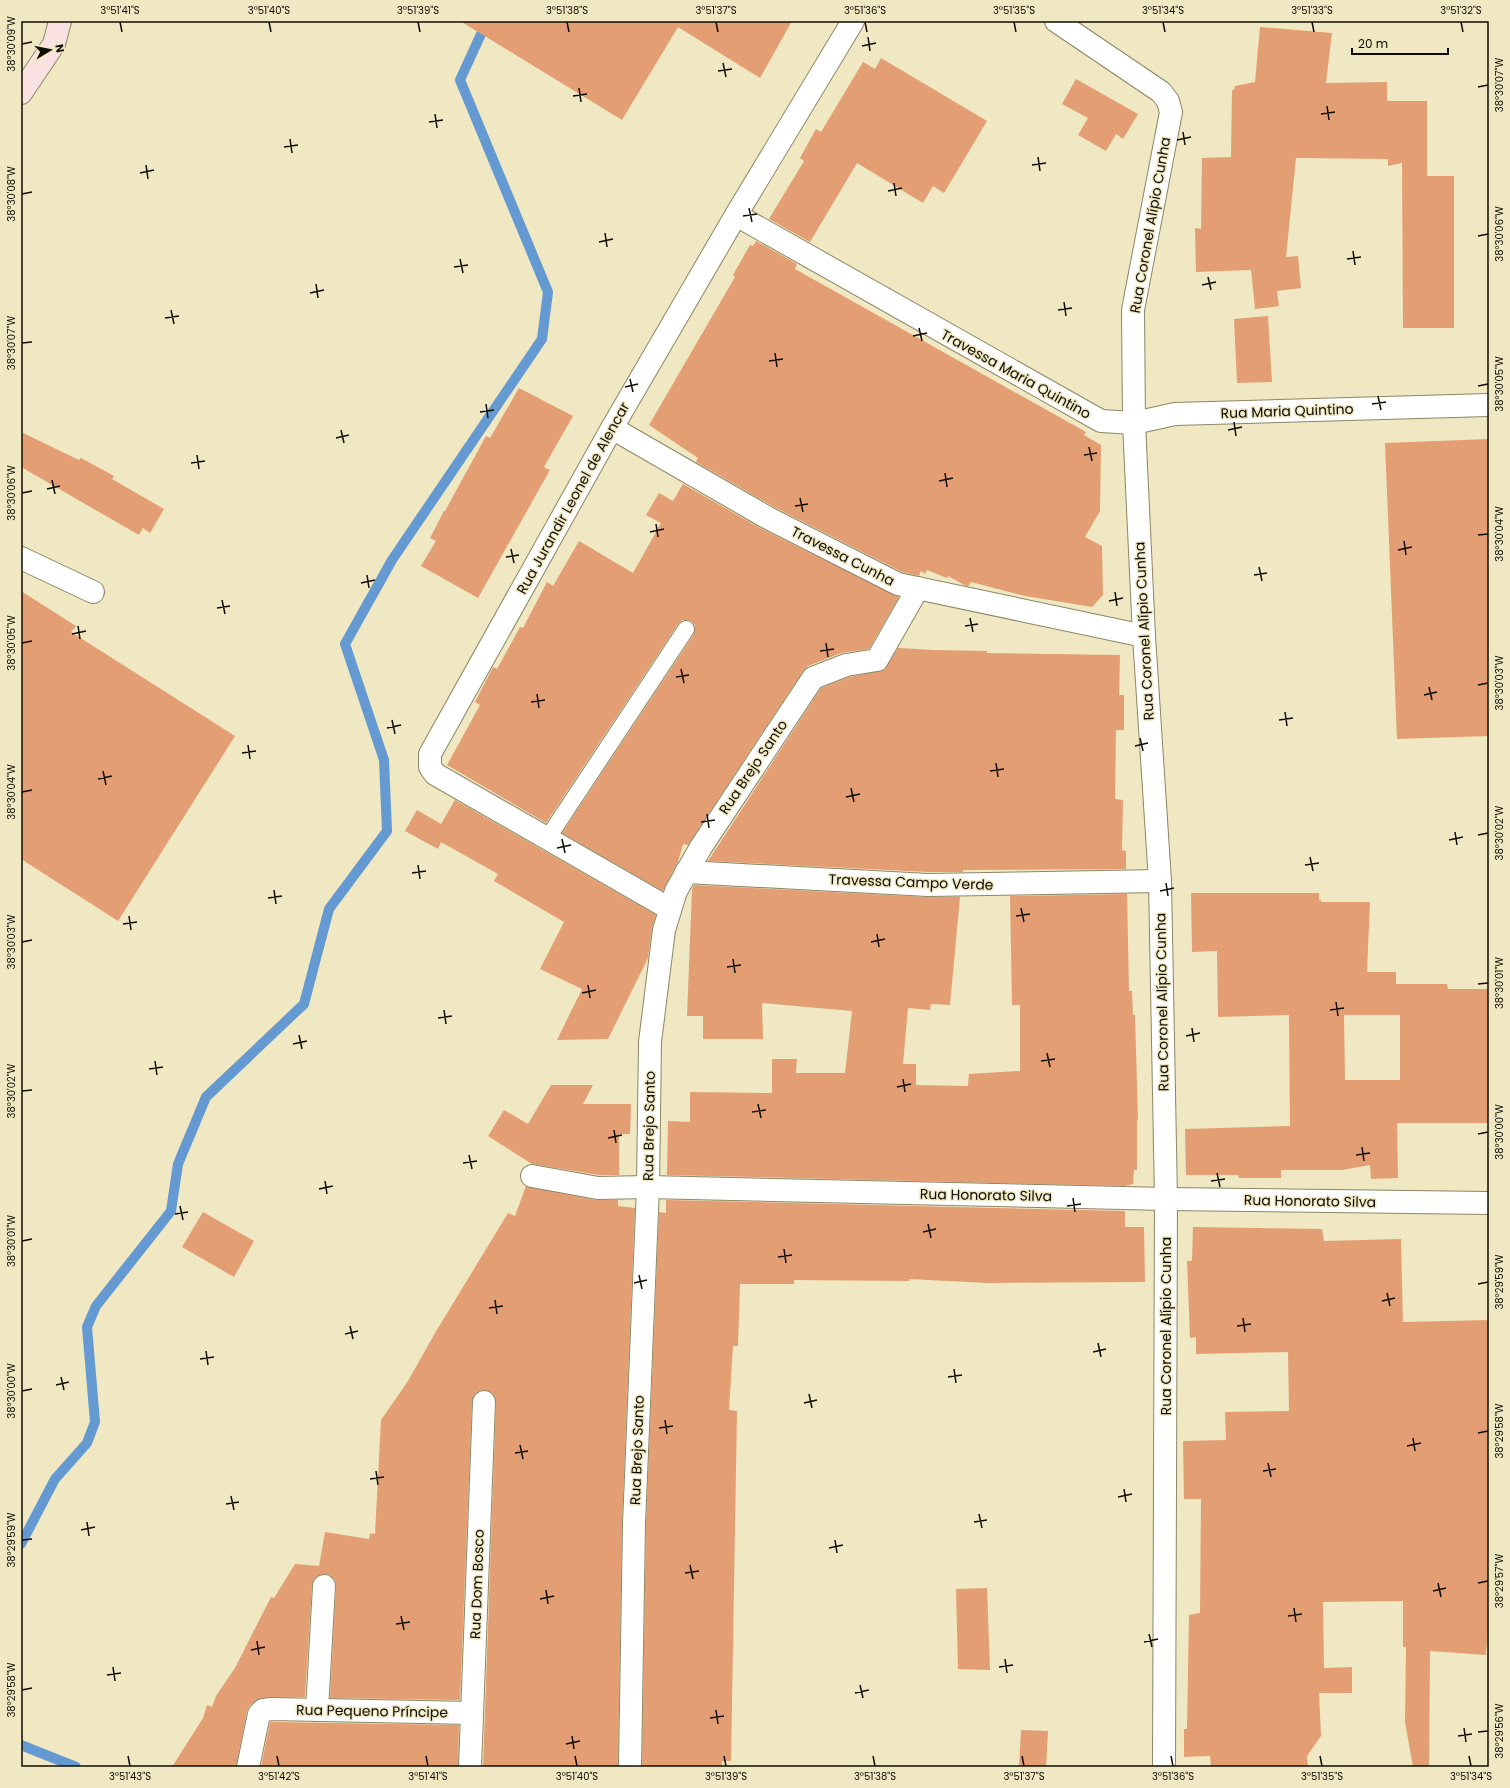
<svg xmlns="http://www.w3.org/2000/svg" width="1510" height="1788" viewBox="0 0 1510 1788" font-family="Poppins,sans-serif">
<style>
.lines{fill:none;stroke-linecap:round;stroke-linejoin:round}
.stream{stroke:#6499d1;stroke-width:10}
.building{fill:#e49e73;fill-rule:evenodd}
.lane-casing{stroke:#8c8664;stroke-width:18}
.street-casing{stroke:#8c8664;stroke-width:24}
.secondary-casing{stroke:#8c8664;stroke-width:24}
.lane{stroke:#fff;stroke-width:16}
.street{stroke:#fff;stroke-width:22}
.secondary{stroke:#fae2e2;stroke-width:22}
.ticks{fill:none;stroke:#0f0c02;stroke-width:1.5}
.labels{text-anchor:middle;stroke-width:3;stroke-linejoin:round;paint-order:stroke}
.street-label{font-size:14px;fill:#0f0c02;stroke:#efe8c3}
.neatline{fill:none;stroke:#0f0c02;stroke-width:1.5}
.ticks-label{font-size:10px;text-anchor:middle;fill:#0f0c02}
</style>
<rect width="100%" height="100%" fill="#efe8c3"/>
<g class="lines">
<!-- stream -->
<g class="stream">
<polyline points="21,1544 55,1479 87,1443 95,1422 87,1327 96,1306 171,1211 178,1164 206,1097 304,1004 329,909 387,831 384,760 345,644 392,560 542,339 548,292 460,80 487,21"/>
<polyline points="21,1745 76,1767"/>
</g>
</g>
<!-- building -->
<g class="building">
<polygon points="460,21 792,21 760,78 678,27 622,120"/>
<polygon points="1260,27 1332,33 1326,83 1387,82 1387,101 1427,101 1427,176 1454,176 1454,328 1403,328 1402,163 1388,166 1388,159 1296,158 1286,257 1298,256 1301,288 1277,291 1279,306 1255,309 1251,270 1196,272 1195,228 1201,229 1202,158 1231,157 1232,90 1234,90 1235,86 1255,82"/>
<polygon points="881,58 987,121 944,193 933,186 923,203 857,163 810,242 769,219 804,161 800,158 816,129 821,132 863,62 875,69"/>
<polygon points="1076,79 1138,114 1123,139 1116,134 1106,151 1078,135 1088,118 1062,104"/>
<polygon points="756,241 797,264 795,269 1086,432 1084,435 1101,445 1100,511 1085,537 1102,546 1103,595 1092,607 1025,596 971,582 968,586 966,586 948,576 947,578 927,570 925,574 921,571 919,576 902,572 774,507 696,462 698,458 649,425 735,277 733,275 750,245 753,246"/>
<polygon points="1268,316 1272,382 1237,383 1234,319"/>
<polygon points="519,388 573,416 544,467 550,470 478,598 421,566 436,541 430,538 444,511 445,511 486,436 490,438"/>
<polygon points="21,432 79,460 81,458 114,476 112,479 164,509 150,533 143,528 139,535 21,467"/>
<polygon points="1489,439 1489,736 1397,739 1385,443"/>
<polygon points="683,484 762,529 899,597 869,649 841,653 808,666 803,671 688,845 683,844 678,862 663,891 562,833 694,634 695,625 691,621 682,620 678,624 546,823 447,765 480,705 475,702 493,667 497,669 520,627 523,628 547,582 553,586 579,541 633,573 661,523 646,515 659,493 673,501"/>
<polygon points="21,591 76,626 71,632 235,736 118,921 21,859"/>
<polygon points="898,648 934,650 987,651 987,653 1120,655 1119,695 1124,695 1124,730 1116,730 1115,799 1123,800 1122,850 1126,851 1126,869 963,870 963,872 928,872 708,861 821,688 849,677 884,670"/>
<polygon points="455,800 656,915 652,928 648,958 608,1039 557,1040 582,989 540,969 564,922 494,881 498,874 441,842 438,849 405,831 417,810 441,824"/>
<polygon points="694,885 927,897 960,897 950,1005 931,1004 930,1010 908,1008 903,1064 916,1064 916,1085 968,1086 969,1074 1020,1071 1020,1005 1012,1005 1010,896 1127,894 1129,991 1132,991 1133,1015 1135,1015 1138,1120 1137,1120 1137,1170 1134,1170 1133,1184 1125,1186 667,1175 668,1121 690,1122 690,1092 772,1093 772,1059 797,1059 796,1073 845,1073 852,1011 762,1003 763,1039 703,1039 703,1016 687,1016 692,889"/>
<path d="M1191,893h128v7h2v2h49l-3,70h29v12h51l1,5h41v134h-92l1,55 -27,1 -1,-14 -28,5h-61v8h-42l-1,-3h-52l-1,-46 105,-3 -1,-111 -71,2 -1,-66 -25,1zM1344,1015h56v65h-55z"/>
<polygon points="551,1085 593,1085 583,1104 631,1104 630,1134 619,1134 619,1175 599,1175 532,1164 488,1136 504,1110 528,1124"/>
<polygon points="526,1186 596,1200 618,1200 618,1206 635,1208 622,1524 618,1767 483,1767 496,1402 495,1397 491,1392 484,1390 478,1391 474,1395 472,1402 460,1700 330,1698 336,1586 335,1580 330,1575 325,1574 319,1575 314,1579 312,1585 305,1697 262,1698 250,1705 247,1711 236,1767 172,1767 203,1718 207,1705 212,1707 216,1696 235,1668 271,1597 274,1598 295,1564 319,1566 325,1532 369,1539 370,1533 375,1534 381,1420 408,1381 435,1333 508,1213 515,1216"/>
<polygon points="666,1200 1125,1211 1125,1227 1144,1227 1145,1282 987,1283 909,1279 909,1281 794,1280 794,1284 740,1284 738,1346 733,1346 729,1410 737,1411 731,1761 722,1761 722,1766 720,1767 642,1767 646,1524 659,1212 666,1213"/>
<polygon points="203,1212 254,1241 234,1277 182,1247"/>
<polygon points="1193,1227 1322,1229 1324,1241 1401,1239 1403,1322 1489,1320 1489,1616 1486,1655 1430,1651 1429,1767 1413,1767 1405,1722 1406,1647 1403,1647 1403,1601 1323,1602 1324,1668 1352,1667 1352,1693 1319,1693 1321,1736 1307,1756 1308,1767 1211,1767 1210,1756 1184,1757 1184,1729 1187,1729 1189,1615 1200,1613 1201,1499 1184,1499 1183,1441 1226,1440 1225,1412 1289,1411 1288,1352 1196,1354 1196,1337 1190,1338 1187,1261 1192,1261"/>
<polygon points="987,1588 990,1670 958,1669 956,1589"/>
<polygon points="270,1722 459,1725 458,1767 261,1767"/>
<polygon points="1021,1730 1048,1731 1046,1767 1019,1767"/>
</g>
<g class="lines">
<!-- lane casing -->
<g class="lane-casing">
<polyline id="lane" points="547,839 686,629"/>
</g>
<!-- street casing -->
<g class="street-casing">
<g id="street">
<polyline points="1056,21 1161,92 1168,101 1171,112 1133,310 1134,423 1144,636 1160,881 1166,1199 1164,1767"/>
<polyline points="736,215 1101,421 1134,423 1175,414 1489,405"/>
<polyline points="612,428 768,518 898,584 1144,636"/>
<polyline points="21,558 93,592"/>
<polyline points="686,872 928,885 1160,881"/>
<polyline points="670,909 435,774 430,767 430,754 612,428 736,215 853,21"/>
<polyline points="532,1176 598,1188 648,1187 1166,1199 1489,1203"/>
<polyline points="317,1710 324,1586"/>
<polyline points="248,1767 259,1714 263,1710 272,1709 472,1713"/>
<polyline points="470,1767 484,1402"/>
<polyline points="630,1767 634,1524 648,1187 650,1042 664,930 676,891 701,847 813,678 846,665 877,660 918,588"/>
</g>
</g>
<!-- secondary casing -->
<g class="secondary-casing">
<polyline id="secondary" points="21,93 54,44 60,21"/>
</g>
<!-- lane -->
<use href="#lane" class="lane"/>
<!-- street -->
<use href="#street" class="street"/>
<!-- secondary -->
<use href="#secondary" class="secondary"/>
</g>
<!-- ticks -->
<path class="ticks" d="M120,22l2,10M269,22l2,10M418,22l2,10M567,22l2,10M716,22l2,10M865,22l2,10M1014,22l2,10M1163,22l2,10M1312,22l2,10M1461,22l2,10M868,37l2,14M22,44l10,-2M862,46l14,-3M723,63l3,14M718,71l14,-2M1478,87l10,-2M579,88l2,14M573,96l14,-2M1327,106l2,14M435,114l2,14M1321,114l14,-2M429,122l14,-2M1183,132l2,13M290,139l2,14M1177,140l14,-3M284,147l14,-2M1038,157l2,14M146,165l2,14M1032,165l14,-2M140,173l14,-3M894,183l2,13M888,191l14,-3M22,194l10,-2M749,208l3,14M743,216l14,-2M605,233l2,14M1478,236l10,-2M599,242l14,-3M1353,251l2,14M460,259l3,14M1347,259l14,-2M454,267l14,-2M1208,277l3,13M316,284l2,14M1202,285l14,-3M310,293l14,-3M1064,302l2,14M171,310l3,14M1058,310l14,-2M165,318l14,-2M919,328l3,13M913,336l14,-3M22,343l10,-1M775,353l2,14M769,361l14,-2M630,379l3,13M1478,386l10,-2M625,387l13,-3M1378,396l3,14M486,404l2,14M1372,404l14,-2M480,412l14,-2M1234,422l2,14M341,430l3,13M1228,430l14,-3M336,438l13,-3M1089,447l3,14M197,455l2,14M1084,455l13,-2M191,463l14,-2M945,473l2,14M52,480l3,14M939,481l14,-3M47,489l13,-3M22,493l10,-2M800,498l3,14M795,506l13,-2M656,524l2,13M650,532l14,-3M1478,535l10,-1M1404,541l2,14M511,549l3,14M1398,550l14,-3M506,557l13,-2M1259,567l3,14M367,575l2,13M1254,575l13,-2M361,583l14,-3M1115,592l2,14M222,600l3,14M1109,601l14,-3M217,608l13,-2M970,618l3,14M78,626l2,13M965,626l13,-2M72,634l14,-3M22,643l10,-2M826,643l2,14M820,651l14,-2M681,669l3,14M676,677l13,-2M1478,685l10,-2M1429,687l3,13M537,694l2,14M1424,695l13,-3M531,702l14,-2M1285,712l2,14M392,720l3,14M1279,720l14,-2M387,728l14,-3M1140,738l3,13M248,745l2,14M1135,746l13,-3M242,753l14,-2M996,763l2,14M103,771l3,14M990,771l14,-2M98,779l14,-3M851,788l3,14M22,792l10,-2M846,797l14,-3M707,814l2,14M701,822l14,-2M1455,832l2,13M1478,835l10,-2M562,839l3,14M1449,840l14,-3M557,848l14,-3M1310,857l3,14M418,865l2,14M1305,865l14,-2M412,873l14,-2M1166,883l2,13M274,890l2,14M1160,891l14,-3M268,898l14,-2M1021,908l3,14M129,916l2,14M1016,916l14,-2M123,924l14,-2M877,934l2,13M22,942l10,-2M871,942l14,-3M733,959l2,14M727,967l14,-2M1478,984l10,-1M588,985l2,13M582,993l14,-3M1336,1002l2,14M444,1010l2,14M1330,1010l14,-2M438,1018l14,-2M1192,1028l2,14M299,1035l3,14M1186,1036l14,-3M293,1044l14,-3M1047,1053l3,14M155,1061l2,14M1041,1061l14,-2M149,1069l14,-2M903,1079l2,13M897,1087l14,-3M22,1091l10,-1M758,1104l3,14M752,1112l14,-2M614,1130l2,13M1478,1134l10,-2M608,1138l14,-3M1362,1147l2,14M469,1155l3,14M1356,1155l14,-2M463,1163l14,-2M1217,1173l3,14M325,1181l2,13M1211,1181l14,-2M319,1189l14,-3M1073,1198l2,14M180,1206l3,14M1067,1206l14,-2M175,1214l13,-2M928,1224l3,14M923,1232l13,-3M22,1241l10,-2M784,1249l2,14M778,1257l14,-2M639,1275l3,14M634,1283l13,-3M1478,1284l10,-2M1387,1293l3,13M495,1300l2,14M1382,1301l13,-3M489,1308l14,-2M1243,1318l2,14M350,1326l3,13M1237,1326l14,-2M345,1334l13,-3M1098,1343l3,14M206,1351l2,14M1093,1352l13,-3M200,1359l14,-2M954,1369l2,14M61,1377l3,13M948,1377l14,-2M56,1385l13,-3M22,1391l10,-2M809,1394l3,14M804,1403l13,-3M665,1420l2,14M659,1428l14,-2M1478,1433l10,-2M1413,1438l2,13M520,1445l3,14M1407,1446l14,-3M515,1453l13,-2M1268,1463l3,14M376,1471l2,14M1263,1471l13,-2M370,1479l14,-2M1124,1489l2,13M231,1496l3,14M1118,1497l14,-3M226,1504l13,-2M979,1514l3,14M87,1522l2,14M974,1522l13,-2M81,1530l14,-3M22,1540l10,-1M835,1540l2,13M829,1548l14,-3M690,1565l3,14M685,1573l14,-2M1438,1583l3,14M1478,1583l10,-2M546,1590l2,14M1433,1591l13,-3M540,1599l14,-3M1294,1608l2,14M401,1616l3,14M1288,1616l14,-2M396,1624l14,-2M1149,1634l3,13M257,1641l2,14M1144,1642l14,-3M251,1650l14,-3M1005,1659l2,14M113,1667l2,14M999,1667l14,-2M107,1675l14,-2M860,1685l3,13M22,1690l10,-2M855,1693l14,-3M716,1710l2,14M710,1718l14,-2M1464,1728l2,14M1478,1732l10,-1M572,1736l2,13M1458,1736l14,-2M566,1744l14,-3M128,1756l2,10M277,1756l2,10M426,1756l2,10M575,1756l2,10M724,1756l2,10M873,1756l2,10M1022,1756l2,10M1171,1756l2,10M1320,1756l2,10M1469,1756l2,10"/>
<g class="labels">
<!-- street labels -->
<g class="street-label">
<text transform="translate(1150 225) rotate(-80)" y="5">Rua Coronel Alípio Cunha</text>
<text transform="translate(1016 374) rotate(29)" y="5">Travessa Maria Quintino</text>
<text transform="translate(1287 411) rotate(-2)" y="5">Rua Maria Quintino</text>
<text transform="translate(573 498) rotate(-61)" y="5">Rua Jurandir Leonel de Alencar</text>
<text transform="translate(843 556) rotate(27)" y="5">Travessa Cunha</text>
<text transform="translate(1144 631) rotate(-93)" y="5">Rua Coronel Alípio Cunha</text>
<text transform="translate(753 767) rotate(-56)" y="5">Rua Brejo Santo</text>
<text transform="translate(911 882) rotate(2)" y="5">Travessa Campo Verde</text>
<text transform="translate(1162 1002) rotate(-91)" y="5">Rua Coronel Alípio Cunha</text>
<text transform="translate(649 1126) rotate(-89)" y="5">Rua Brejo Santo</text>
<text transform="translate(986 1195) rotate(1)" y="5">Rua Honorato Silva</text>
<text transform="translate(1310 1201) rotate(1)" y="5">Rua Honorato Silva</text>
<text transform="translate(1166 1326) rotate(-90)" y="5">Rua Coronel Alípio Cunha</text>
<text transform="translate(637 1450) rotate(-88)" y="5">Rua Brejo Santo</text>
<text transform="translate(477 1584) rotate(-88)" y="5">Rua Dom Bosco</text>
<text transform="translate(372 1711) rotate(1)" y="5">Rua Pequeno Príncipe</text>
</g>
</g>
<!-- border -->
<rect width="1510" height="1788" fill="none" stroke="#efe8c3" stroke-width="44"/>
<!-- north arrow -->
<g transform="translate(50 50) rotate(80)" stroke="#efe8c3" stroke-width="3" paint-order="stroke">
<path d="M0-3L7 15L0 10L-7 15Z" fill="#0f0c02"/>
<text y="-6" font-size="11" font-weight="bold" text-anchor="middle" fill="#0f0c02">N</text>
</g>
<!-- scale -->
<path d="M1352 48v6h96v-6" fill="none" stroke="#0f0c02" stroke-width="2"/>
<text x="1358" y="48" font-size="12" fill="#0f0c02" stroke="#efe8c3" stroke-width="3" paint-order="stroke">20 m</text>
<rect x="22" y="22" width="1466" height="1744" class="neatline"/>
<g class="ticks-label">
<text x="120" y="14">3°51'41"S</text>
<text x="269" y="14">3°51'40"S</text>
<text x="418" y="14">3°51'39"S</text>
<text x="567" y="14">3°51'38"S</text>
<text x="716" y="14">3°51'37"S</text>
<text x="865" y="14">3°51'36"S</text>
<text x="1014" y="14">3°51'35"S</text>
<text x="1163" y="14">3°51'34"S</text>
<text x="1312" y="14">3°51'33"S</text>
<text x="1461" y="14">3°51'32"S</text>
<text transform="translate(11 44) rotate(-90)" y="4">38°30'09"W</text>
<text transform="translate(1499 85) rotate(-90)" y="4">38°30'07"W</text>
<text transform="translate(11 194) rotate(-90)" y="4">38°30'08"W</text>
<text transform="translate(1499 234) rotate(-90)" y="4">38°30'06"W</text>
<text transform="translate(11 343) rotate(-90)" y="4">38°30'07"W</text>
<text transform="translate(1499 384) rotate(-90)" y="4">38°30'05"W</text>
<text transform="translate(11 493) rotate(-90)" y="4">38°30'06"W</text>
<text transform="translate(1499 534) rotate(-90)" y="4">38°30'04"W</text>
<text transform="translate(11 643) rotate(-90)" y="4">38°30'05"W</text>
<text transform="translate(1499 683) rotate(-90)" y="4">38°30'03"W</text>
<text transform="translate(11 792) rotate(-90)" y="4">38°30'04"W</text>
<text transform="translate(1499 833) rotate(-90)" y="4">38°30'02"W</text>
<text transform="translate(11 942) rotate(-90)" y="4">38°30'03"W</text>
<text transform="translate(1499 983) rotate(-90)" y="4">38°30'01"W</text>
<text transform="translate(11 1091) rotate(-90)" y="4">38°30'02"W</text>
<text transform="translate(1499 1132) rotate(-90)" y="4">38°30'00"W</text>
<text transform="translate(11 1241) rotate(-90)" y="4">38°30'01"W</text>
<text transform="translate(1499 1282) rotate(-90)" y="4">38°29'59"W</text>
<text transform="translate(11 1391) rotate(-90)" y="4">38°30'00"W</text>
<text transform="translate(1499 1431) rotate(-90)" y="4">38°29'58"W</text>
<text transform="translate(11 1540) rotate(-90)" y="4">38°29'59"W</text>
<text transform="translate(1499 1581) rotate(-90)" y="4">38°29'57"W</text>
<text transform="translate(11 1690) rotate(-90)" y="4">38°29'58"W</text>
<text transform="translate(1499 1731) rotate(-90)" y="4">38°29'56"W</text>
<text x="130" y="1780">3°51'43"S</text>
<text x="279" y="1780">3°51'42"S</text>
<text x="428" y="1780">3°51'41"S</text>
<text x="577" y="1780">3°51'40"S</text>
<text x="726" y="1780">3°51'39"S</text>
<text x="875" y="1780">3°51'38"S</text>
<text x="1024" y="1780">3°51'37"S</text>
<text x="1173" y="1780">3°51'36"S</text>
<text x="1322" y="1780">3°51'35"S</text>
<text x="1471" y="1780">3°51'34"S</text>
</g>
</svg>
